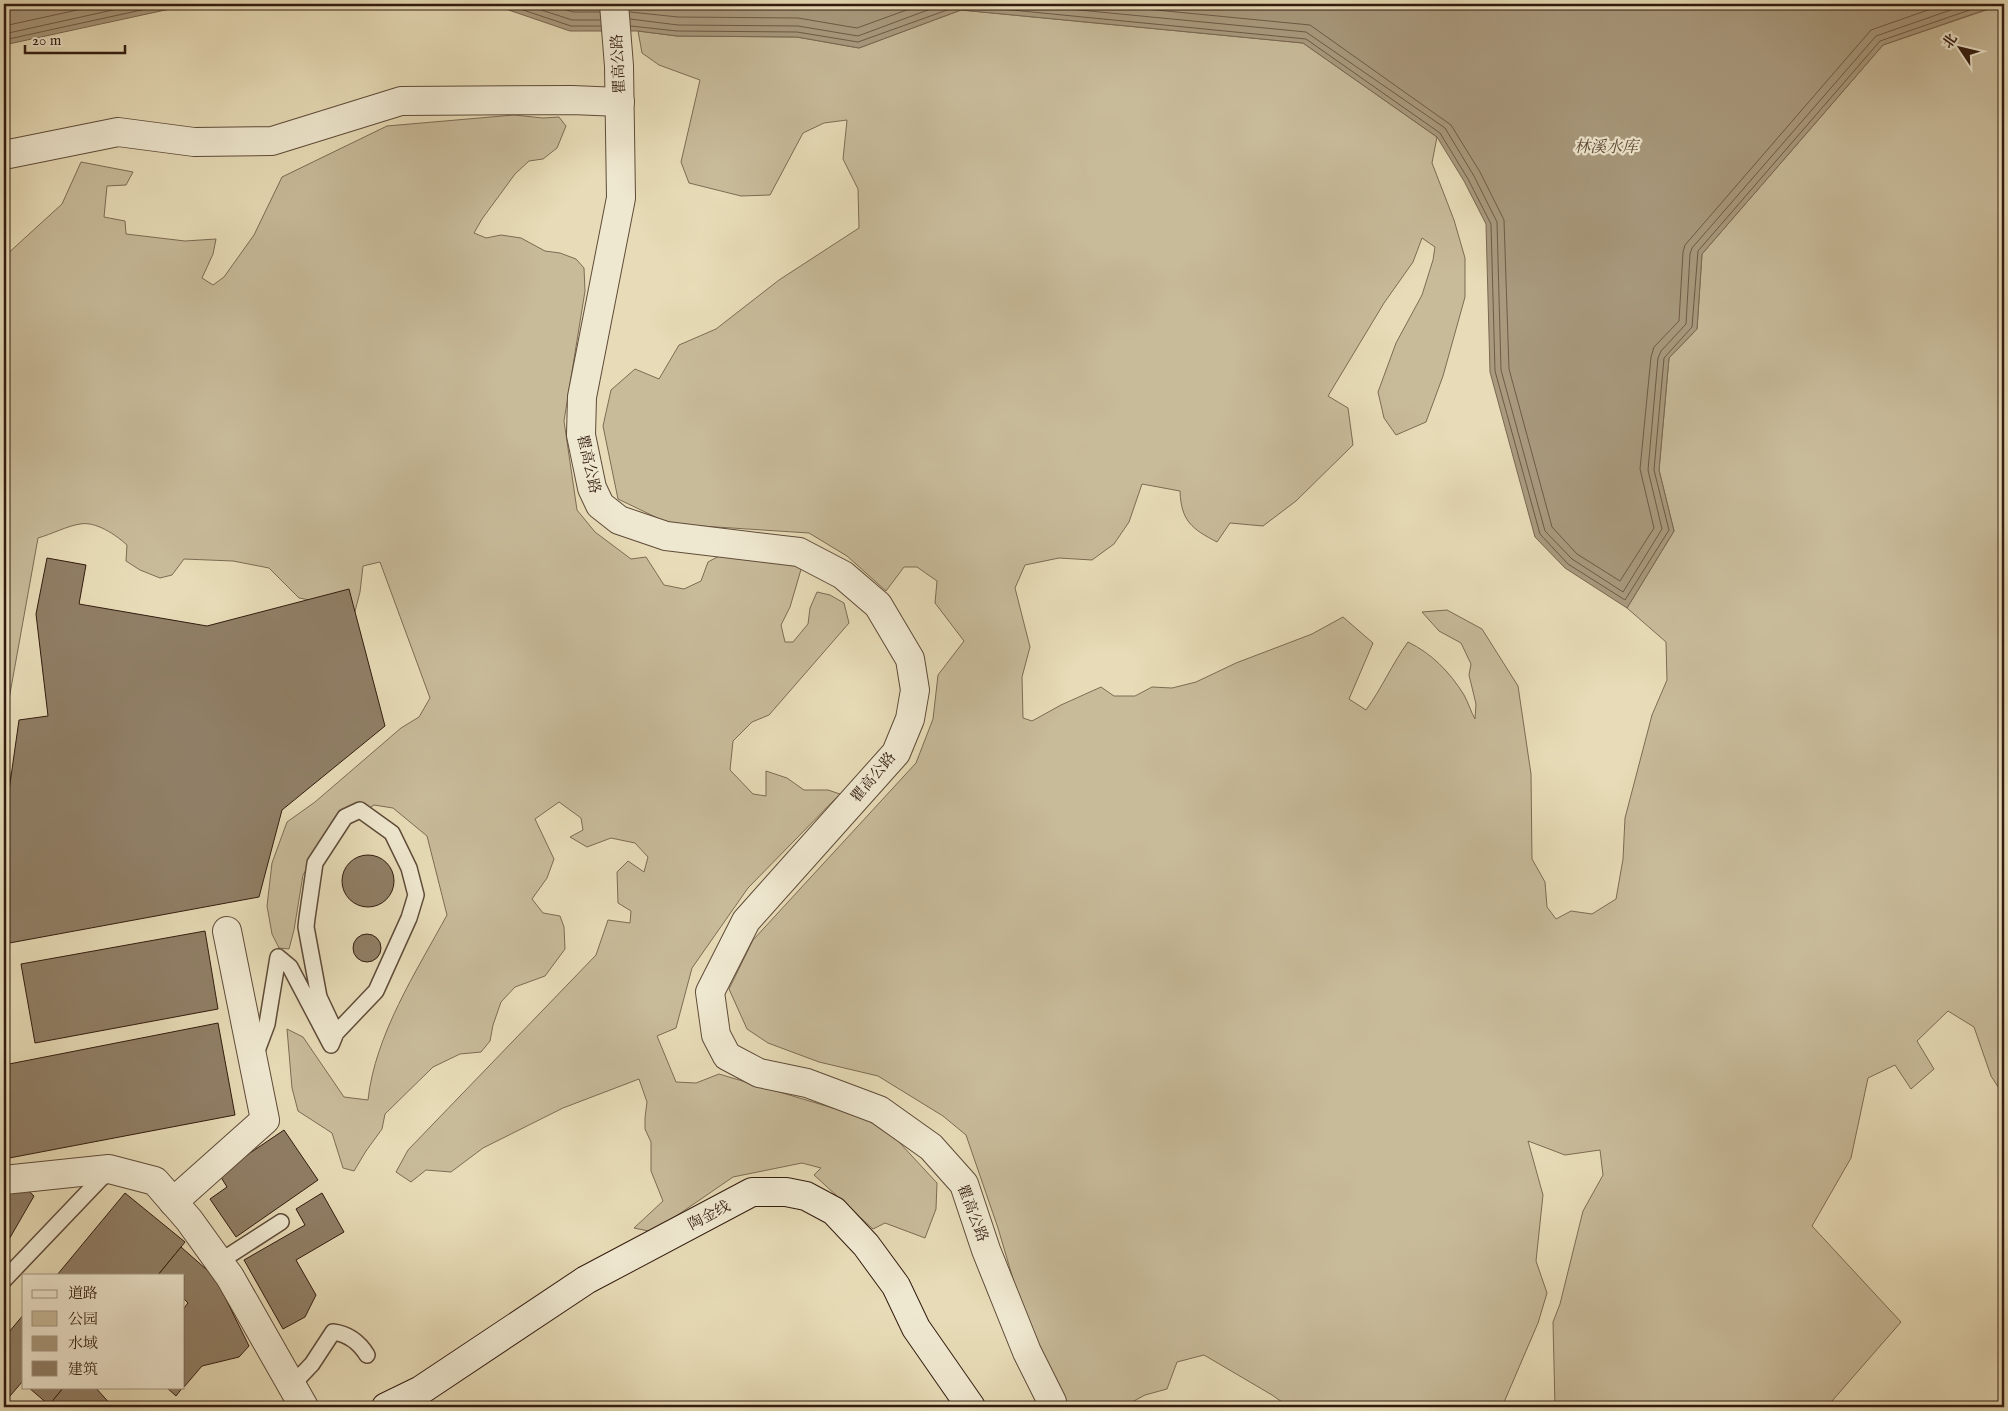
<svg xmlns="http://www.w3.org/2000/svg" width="2008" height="1411" viewBox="0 0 2008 1411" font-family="'IM FELL English','Noto Serif SC',serif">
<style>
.green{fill:#c8bb9a;stroke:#7d6b54}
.water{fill:#a99a7e;stroke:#796752}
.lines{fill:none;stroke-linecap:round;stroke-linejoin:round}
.shore{stroke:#6e5a46;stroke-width:1}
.building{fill:#907f66;stroke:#321b0f}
.lane-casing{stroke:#5f4b39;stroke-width:18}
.street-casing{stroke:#5f4b39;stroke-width:30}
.secondary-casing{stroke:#321b0f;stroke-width:30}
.lane{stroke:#efe8d0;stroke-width:15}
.street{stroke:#efe8d0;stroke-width:28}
.secondary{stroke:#efe8d0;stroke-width:28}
.labels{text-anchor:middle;stroke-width:4.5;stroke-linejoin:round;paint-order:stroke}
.street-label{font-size:15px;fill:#321b0f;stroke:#efe8d0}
.water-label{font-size:16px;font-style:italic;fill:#5c4736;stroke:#efe8d0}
</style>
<rect width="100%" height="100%" fill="#e7dcb7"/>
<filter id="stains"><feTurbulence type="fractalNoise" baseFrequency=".004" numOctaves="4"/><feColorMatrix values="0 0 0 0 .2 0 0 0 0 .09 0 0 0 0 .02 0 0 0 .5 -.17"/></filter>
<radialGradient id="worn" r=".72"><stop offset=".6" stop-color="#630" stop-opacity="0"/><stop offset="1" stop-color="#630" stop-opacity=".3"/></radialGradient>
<!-- green -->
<g class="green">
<path d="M2004,4v1092l-13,-20 -17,-49 -26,-16 -31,30 17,28 -23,20 -16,-24 -27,13 -17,80 -39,68 89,96 -69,79 -8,6h-269l-2,-85 7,-18 23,-93 20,-36 -3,-25 -35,5 -37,-14 15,54 -7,66 11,32 -9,30 -36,84h-221l1,-5 -10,-7 -68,-40 -27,7 -10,27 -22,6 -22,12h-82l-10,-67 -33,-112 -32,-93 -23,-19 -65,-40 -59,-14 -51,-19 -21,-14 -18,-40 24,-49 163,-177 17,-44 5,-44 26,-34 -29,-38 2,-22 -20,-14h-13l-18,24 -39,-35 -38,-23 -139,-9 -52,-25 -15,-73 8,-36 24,-21 24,10 20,-34 37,-16 63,-49 80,-52 -1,-39 -15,-30 4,-39 -23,3 -21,10 -33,62 -29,1 -52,-13 -8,-21 19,-82 -41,-15 -17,-12 -4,-22 39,5 120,1 62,11 102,-38 342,33 134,94 -5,26 22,57 11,38v39l-22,79 -17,46 -30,13 -12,-17 -6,-26 18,-49 26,-48 11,-35 2,-13 -13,-9 -9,24 -29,41 -56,93 20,12 5,37 -57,56 -33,25 -33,-3 -13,19c-25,-13 -36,-21 -37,-51l-38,-7 -13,38 -15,22 -22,16 -33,-2 -34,7 -10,23 15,59 -8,30 1,41 9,3 29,-16 40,-18 13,9h21l17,-9 20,1 24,-6 40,-19 76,-29 31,-17 30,26 -24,56 17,11c16,-22 26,-46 42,-68 23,11 42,30 56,53 4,7 7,17 11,24l1,-15 -7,-29 2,-11 -10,-21 -22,-12 -17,-19 25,-2 35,19 36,57 13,88 1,85 13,23 2,25 9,12 15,-8 21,3 24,-15 7,-40 2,-41 27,-103 15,-35 -1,-38 -39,-34 47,-77 -15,-61 10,-112 28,-29 5,-75 181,-209z"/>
<path d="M514,115l29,3 16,-1 7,9 -9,22 -14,11 -14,2 -14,13 -33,45 -8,14 12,5 15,-3 20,3 24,13 15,2 16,6 8,9 1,23 -21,130 13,89 18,22 36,27 15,-2 18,28 20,4 17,-8 7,-19 13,-7 81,11 -12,41 -9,18 4,17h8l15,-18 2,-16 7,-16 13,3 14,8 5,20 -80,92 -17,7 -19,19 -3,29 23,24 13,2v-25l21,7 17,12h24l12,4 -92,94 -56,80 -16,60 -19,8 19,46 20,1 23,-9 144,43 35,24 39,42 -1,26 -11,29 -40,-15 -12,6 -59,-54 7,-7 -19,-5 -69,14 -80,55 -19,-4 29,-27 -12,-30v-29l-6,-13v-11l2,-16 -8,-23 -76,29 -80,40 -32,24 -25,-2 -15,12 -15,-10 12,-22 188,-195 12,-35 22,3 1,-12 -13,-8 -1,-31 11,-11 16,11 4,-15 -13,-14 -24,-5 -24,9 -17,-10 13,-7 -2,-12 -22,-16 -24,17 19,40 -7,19 -15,21 11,14 17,3 4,11 1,22 -20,27 -30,11 -14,15 -8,23 -3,16 -9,11 -21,2 -27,13 -48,47 -3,15 -16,22 -12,20 -11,-3 -11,-35 -34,-22 -6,-23 -5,-59 16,8 41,60 24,3c7,-65 48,-128 79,-185l-20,-79 -34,-28 -19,-3 -35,23 -20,21 -16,26 -9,55 -5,19 -10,-1 -7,-14 -5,-28 5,-43 15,-41 28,-20 86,-74 18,-11 11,-19 -50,-136 -17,4 -3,26 -7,27 -38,-18 -16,-3 -30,-30 -36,-7 -49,-2 -12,16 -12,3 -20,-8 -14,-9 1,-16c-11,-10 -31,-24 -47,-21 -13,2 -28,10 -42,14l-34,189v-470l58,-53 19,-42 52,10 -7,13 -19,1 -3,31 21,4 1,13 59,7 31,-2 -3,15 -11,24 11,7 11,-8 30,-42 28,-58 105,-51z"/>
<path d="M4,756c12,20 5,49 0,70z"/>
</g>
<!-- water -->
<g class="water">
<polygon points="4,4 193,4 4,45"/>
<polygon points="491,4 2002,4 1883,45 1702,254 1697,329 1669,358 1659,470 1674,531 1627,608 1565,568 1535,537 1490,372 1486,224 1464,181 1437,137 1303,43 961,10 859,48 797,37 677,36 638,31 570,31"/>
</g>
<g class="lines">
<!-- shore -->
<g class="shore">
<polyline points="505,4 571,26 601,26"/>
<polyline points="523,4 572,20 600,20"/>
<polyline points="547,4 573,12 600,12"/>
<polyline points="1017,4 1306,32 1445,128 1474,176 1497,222 1501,370 1545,531 1572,559 1623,592 1662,529 1648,470 1658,358 1661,351 1686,324 1690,254 1692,248 1876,36 1968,4"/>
<polyline points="1094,4 1310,25 1451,125 1480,172 1504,220 1509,369 1552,527 1577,554 1620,581 1654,528 1640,469 1651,357 1654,347 1679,321 1683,252 1685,245 1871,30 1945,4"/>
<polyline points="630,12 678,17 798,18 857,28 923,4"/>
<polyline points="630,19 678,25 798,26 858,36 944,4"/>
<polyline points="4,26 105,4"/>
<polyline points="631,26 677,31 797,32 858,42 961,5 1306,39 1440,133 1468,179 1491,224 1495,371 1540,534 1568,564 1625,600 1669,530 1654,470 1664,358 1692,327 1698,251 1880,41 1987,4"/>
<polyline points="4,34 140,4"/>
<polyline points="4,40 169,4"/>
</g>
</g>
<!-- building -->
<g class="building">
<polygon points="47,558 86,565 79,604 207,626 349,589 385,726 282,810 259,897 4,944 4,826 19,720 48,716 36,614"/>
<circle cx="368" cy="881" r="26"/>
<polygon points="205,931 218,1009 35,1043 21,964"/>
<circle cx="367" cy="948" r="14"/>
<polygon points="218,1023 235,1115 4,1159 4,1065"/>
<polygon points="284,1130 318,1180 236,1237 210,1199 227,1187 219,1174"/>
<polygon points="19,1182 34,1196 4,1248 4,1189"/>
<polygon points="125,1193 185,1242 181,1247 158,1275 57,1275"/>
<polygon points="322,1193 344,1232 296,1260 316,1295 305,1317 283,1329 244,1260 305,1225 296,1209"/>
<polygon points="181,1247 215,1277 249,1346 239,1357 202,1366 184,1387 184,1308 188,1303 184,1299 184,1275 158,1275"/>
<polygon points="24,1314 24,1384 22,1382 4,1403 4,1338"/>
<polygon points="28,1387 64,1387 49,1405"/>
<polygon points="64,1387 95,1387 113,1407 51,1407 49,1405"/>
<polygon points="166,1387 183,1387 176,1396"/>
</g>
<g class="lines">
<!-- lane casing -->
<g class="lane-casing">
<g id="lane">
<polyline points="255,1056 267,1024 278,957 290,967 331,1045 336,1033 376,991 409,918 416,895 409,868 392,833 360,810 345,817 315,863 307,918 306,927 319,997 336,1033"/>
<polyline points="219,1262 281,1222"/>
<polyline points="4,1280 108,1171"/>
<path d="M292,1385l20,-21 21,-32c16,2 26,10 34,23"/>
</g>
</g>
<!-- street casing -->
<g class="street-casing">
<g id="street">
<polyline points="614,4 619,66 621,198 582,397 581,435 592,488 600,505 619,520 666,536 799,552 843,575 878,605 910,659 915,690 910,719 896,753 746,921 710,992 716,1035 727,1056 759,1073 807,1083 879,1110 931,1147 964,1184 986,1250 1027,1352 1052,1402 1053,1407"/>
<polyline points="4,155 118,132 194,142 272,141 401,101 572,100 620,102"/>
<polyline points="4,1180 109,1169 155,1181 189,1220 230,1277 304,1407"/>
<polyline points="173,1202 265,1120 227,931"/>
</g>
</g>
<!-- secondary casing -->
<g class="secondary-casing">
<polyline id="secondary" points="386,1407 421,1390 586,1280 752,1192 786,1192 806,1196 834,1211 866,1245 896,1286 916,1328 971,1407"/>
</g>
<!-- lane -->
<use href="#lane" class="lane"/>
<!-- street -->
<use href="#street" class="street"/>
<!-- secondary -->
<use href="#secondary" class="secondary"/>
</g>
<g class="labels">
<!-- street labels -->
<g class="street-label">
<text transform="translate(618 64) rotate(-93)" y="5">瞿高公路</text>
<text transform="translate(589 464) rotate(77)" y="5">瞿高公路</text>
<text transform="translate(873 777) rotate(-50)" y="5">瞿高公路</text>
<text transform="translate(973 1213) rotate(69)" y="5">瞿高公路</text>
<text transform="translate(709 1215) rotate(-28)" y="5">陶金线</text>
</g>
<!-- water labels -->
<g class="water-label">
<text x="1606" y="152">林溪水库</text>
</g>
</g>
<!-- margin -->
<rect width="2008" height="1411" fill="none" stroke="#e7dcb7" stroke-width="20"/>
<rect x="5" y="5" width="1998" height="1401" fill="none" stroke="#321b0f" stroke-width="2.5"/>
<rect x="10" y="10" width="1988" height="1391" fill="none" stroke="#321b0f"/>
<!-- legend -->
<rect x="22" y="1274" width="162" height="115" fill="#efe8d0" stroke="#a39683"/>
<rect x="32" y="1290" width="25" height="8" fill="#efe8d0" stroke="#a39683"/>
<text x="68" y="1298" font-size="15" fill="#321b0f">道路</text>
<rect x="32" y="1311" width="25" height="15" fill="#c8bb9a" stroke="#a39683"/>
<text x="68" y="1324" font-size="15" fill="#321b0f">公园</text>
<rect x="32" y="1336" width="25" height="15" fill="#a99a7e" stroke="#a39683"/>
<text x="68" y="1348" font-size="15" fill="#321b0f">水域</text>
<rect x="32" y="1361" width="25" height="15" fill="#907f66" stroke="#a39683"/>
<text x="68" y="1374" font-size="15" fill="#321b0f">建筑</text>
<!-- north arrow -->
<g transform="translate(1960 48) rotate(305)" stroke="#efe8d0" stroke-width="4" paint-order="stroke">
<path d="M0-4L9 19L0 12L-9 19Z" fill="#321b0f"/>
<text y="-8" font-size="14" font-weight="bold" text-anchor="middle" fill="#321b0f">北</text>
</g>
<!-- scale -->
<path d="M25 45v8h100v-8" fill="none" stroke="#321b0f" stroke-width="2.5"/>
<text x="32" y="45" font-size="15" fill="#321b0f" stroke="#efe8d0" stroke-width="4" paint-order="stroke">20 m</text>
<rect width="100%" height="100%" filter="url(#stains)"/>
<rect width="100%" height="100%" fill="url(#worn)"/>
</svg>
